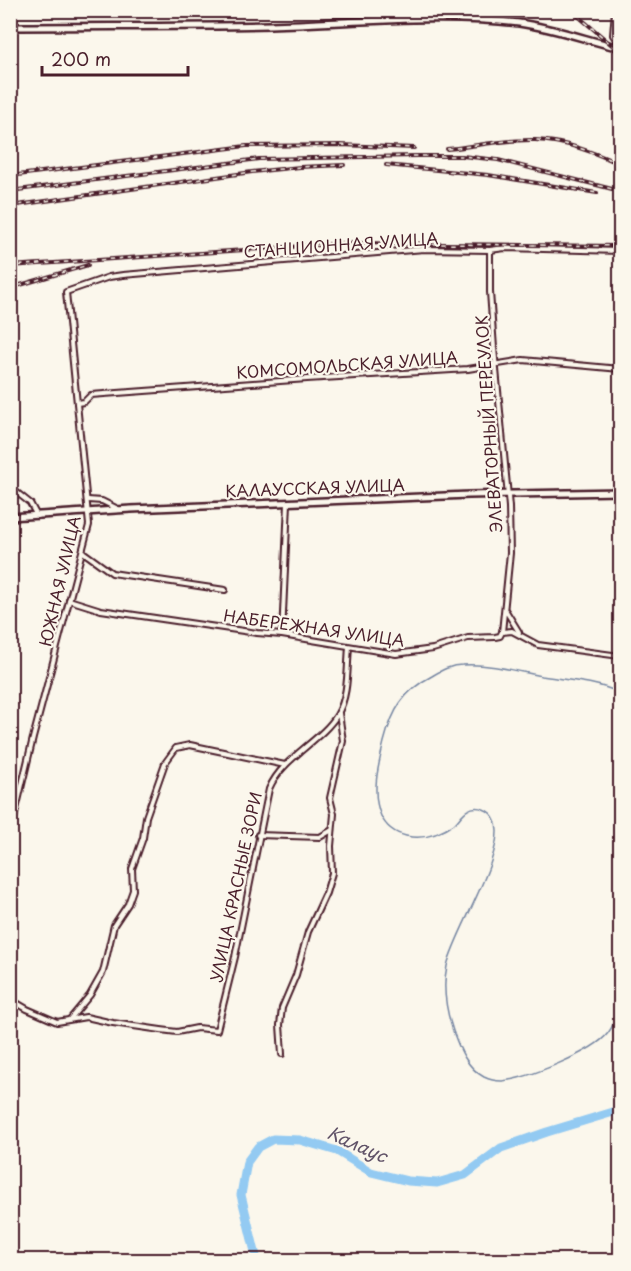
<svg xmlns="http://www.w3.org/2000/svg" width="631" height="1271" viewBox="0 0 631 1271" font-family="'Playpen Sans',sans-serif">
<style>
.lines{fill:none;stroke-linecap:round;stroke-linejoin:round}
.stream{stroke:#7686a2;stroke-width:1.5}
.river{stroke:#93caf2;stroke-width:9}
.minor-casing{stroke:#4a1f2b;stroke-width:8}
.tertiary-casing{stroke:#4a1f2b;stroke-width:10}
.minor{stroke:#fbf7ec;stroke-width:4}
.tertiary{stroke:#fbf7ec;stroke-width:5}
.rail-casing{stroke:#4a1f2b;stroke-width:4}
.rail{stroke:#fbf7ec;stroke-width:1.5;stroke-dasharray:4.5;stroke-linecap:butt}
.labels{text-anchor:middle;stroke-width:4.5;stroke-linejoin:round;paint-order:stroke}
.street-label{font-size:16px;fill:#4a1f2b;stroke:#fbf7ec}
.water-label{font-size:18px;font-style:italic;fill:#605267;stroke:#fbf7ec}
</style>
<rect width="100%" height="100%" fill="#fbf7ec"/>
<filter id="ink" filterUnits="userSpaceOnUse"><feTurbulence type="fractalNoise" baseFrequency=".0167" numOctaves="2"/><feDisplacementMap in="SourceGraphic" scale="12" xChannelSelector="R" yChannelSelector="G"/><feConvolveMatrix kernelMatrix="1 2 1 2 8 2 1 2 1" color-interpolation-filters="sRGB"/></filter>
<g filter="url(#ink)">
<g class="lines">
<!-- stream -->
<path class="stream" d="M620,693c-24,-11 -52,-13 -78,-17 -25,-5 -54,-13 -80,-11 -11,0 -20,5 -30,11 -29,15 -40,35 -48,66 -6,24 -13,51 -3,74 5,11 13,17 25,20 17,4 34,-2 48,-12 5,-4 8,-11 14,-14 9,-6 23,0 27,10 13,31 -40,111 -48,146 -5,22 -1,44 6,65 6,17 14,37 31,46 6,3 12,4 18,4 24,-2 92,-29 106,-48 7,-9 10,-20 12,-31"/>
<!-- river -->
<polyline class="river" points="257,1260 241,1195 247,1162 258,1147 273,1139 300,1140 337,1151 371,1172 408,1181 437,1183 465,1175 501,1148 547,1132 620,1110"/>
<!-- minor casing -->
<g class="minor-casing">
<g id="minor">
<polyline points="615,10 613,35 620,45"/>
<polyline points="490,250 490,292 494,348 509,507 510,553 502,632"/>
<polyline points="77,403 84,402 91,395 104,394 307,379 468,369 523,360 620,369"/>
<polyline points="10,487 30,503 37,516"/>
<polyline points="88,500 102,501 118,509"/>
<polyline points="83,552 112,573 225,590"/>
<polyline points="69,600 101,610 257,633 282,635 396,654 433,649 468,638 495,637 500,636 502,632 512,631 538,645 620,656"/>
<polyline points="506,611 519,632"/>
<polyline points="282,635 288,503"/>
<polyline points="10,835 33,738 89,525 66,292 109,277 123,275 424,249 490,250 505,248 620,251"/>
<polyline points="258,835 320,837 332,830"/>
<path d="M10,999l17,10 30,13 29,-5 27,6 48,7 16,2 20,-4 20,2 18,-73 34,-168c13,-31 52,-48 68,-74 12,-19 10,-47 12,-68"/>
<polyline points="70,1019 90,995 103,972 114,925 128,904 133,890 132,869 143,838 146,817 165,763 176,748 190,745 285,765"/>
<polyline points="282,1054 280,1025 282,1008 296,975 308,932 326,893 332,873 331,846 334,814 330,798 343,741 339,713"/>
</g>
</g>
<!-- tertiary casing -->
<g class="tertiary-casing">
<g id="tertiary">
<path d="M10,27c87,-1 173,0 260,-2 82,-2 167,-12 249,-2 35,5 68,17 101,25"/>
<polyline points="10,517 131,509 469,495 620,492"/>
</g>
</g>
<!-- minor -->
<use href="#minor" class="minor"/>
<!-- tertiary -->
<use href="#tertiary" class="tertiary"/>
<!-- rail casing -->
<g class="rail-casing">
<g id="rail">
<polyline points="571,10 620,52"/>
<path d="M447,149c29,-3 59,-10 88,-9 30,1 58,12 85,24"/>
<polyline points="386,165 488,175 597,193"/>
<polyline points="10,176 246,146 341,145 414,148"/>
<polyline points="10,191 259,159 417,156 462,156 498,160 620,191"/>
<polyline points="10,206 252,172 300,167 344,165"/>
<polyline points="10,266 348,243 620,246"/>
<polyline points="10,288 88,265"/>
</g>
</g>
<!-- rail -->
<use href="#rail" class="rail"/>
</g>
</g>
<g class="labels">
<!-- street labels -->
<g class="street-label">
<text transform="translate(341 245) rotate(-4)" y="6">СТАНЦИОННАЯ УЛИЦА</text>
<text transform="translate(347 365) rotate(-4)" y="6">КОМСОМОЛЬСКАЯ УЛИЦА</text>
<text transform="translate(489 424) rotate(-94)" y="6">ЭЛЕВАТОРНЫЙ ПЕРЕУЛОК</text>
<text transform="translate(315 488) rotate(-2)" y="6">КАЛАУССКАЯ УЛИЦА</text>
<text transform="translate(60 581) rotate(-77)" y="6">ЮЖНАЯ УЛИЦА</text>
<text transform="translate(314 628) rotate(8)" y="6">НАБЕРЕЖНАЯ УЛИЦА</text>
<text transform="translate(236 887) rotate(-78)" y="6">УЛИЦА КРАСНЫЕ ЗОРИ</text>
</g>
<!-- water labels -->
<g class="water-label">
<text transform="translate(357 1145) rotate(24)" y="6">Калаус</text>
</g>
</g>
<!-- margin -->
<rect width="631" height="1271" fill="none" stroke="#fbf7ec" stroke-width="36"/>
<rect x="18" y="18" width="595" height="1235" fill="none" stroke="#4a1f2b" stroke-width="2" filter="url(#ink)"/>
<!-- scale -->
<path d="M42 66v9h146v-9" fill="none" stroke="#4a1f2b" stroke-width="3"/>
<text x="51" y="66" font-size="18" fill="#4a1f2b" stroke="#fbf7ec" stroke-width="4.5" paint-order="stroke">200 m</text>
</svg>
